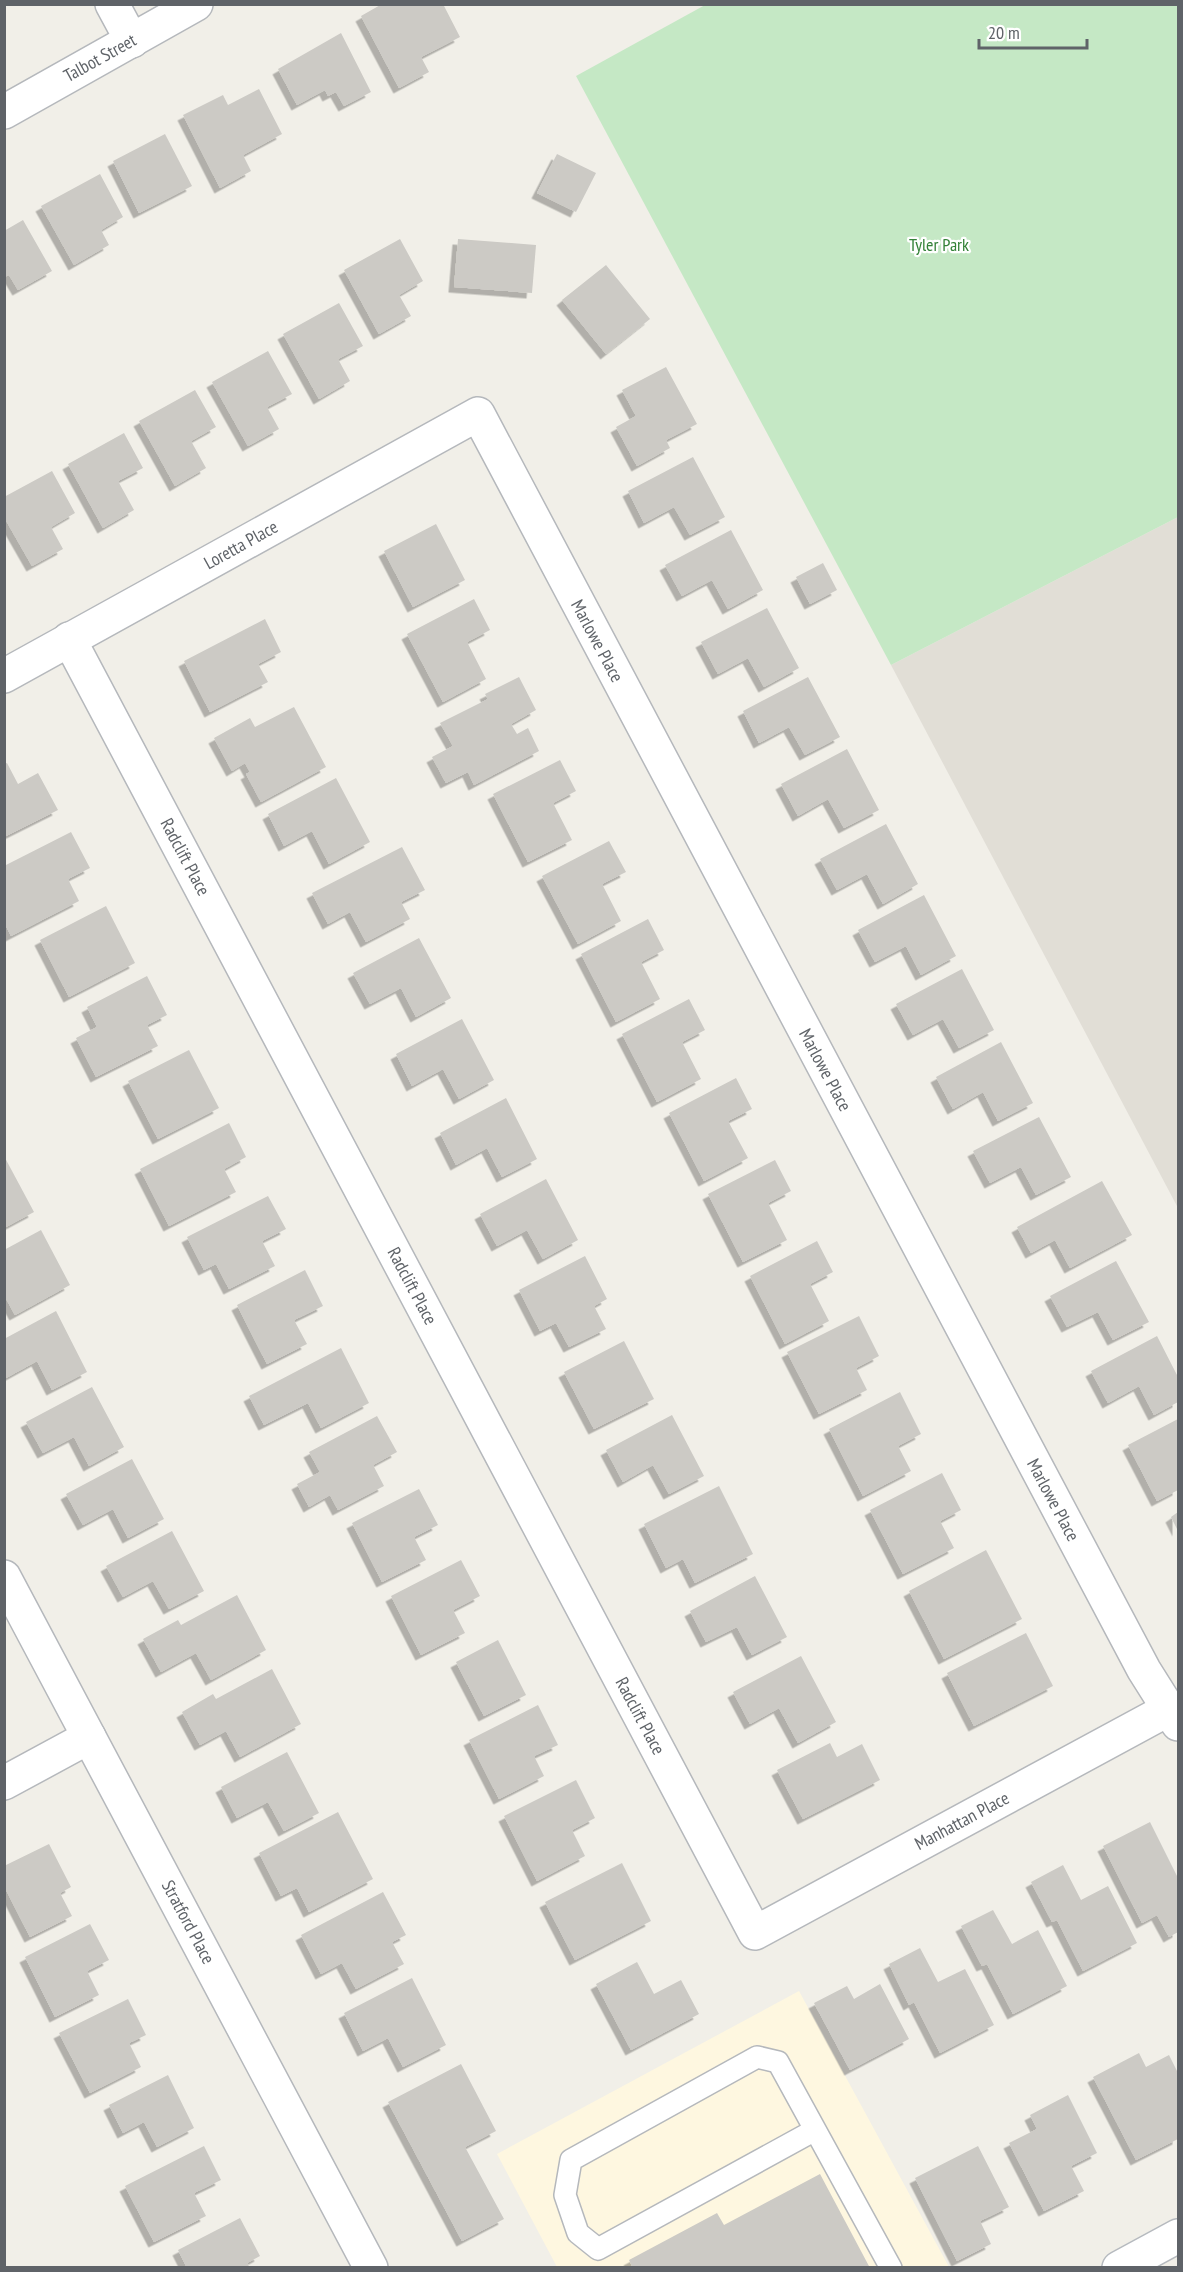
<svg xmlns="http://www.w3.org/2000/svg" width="1183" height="2272" viewBox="0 0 1183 2272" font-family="'PT Sans Narrow',sans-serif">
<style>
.commercial{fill:#fef7e0}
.education{fill:#e1ded6}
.green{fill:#c5e8c5}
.building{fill:#cccac5;filter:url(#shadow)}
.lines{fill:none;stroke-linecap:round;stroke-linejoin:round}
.lane-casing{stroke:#b5b8bc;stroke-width:24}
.street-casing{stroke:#b5b8bc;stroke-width:36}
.secondary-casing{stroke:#b6babf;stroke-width:36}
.lane{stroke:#fff;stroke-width:21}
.street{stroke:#fff;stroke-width:33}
.secondary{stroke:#fff;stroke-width:33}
.labels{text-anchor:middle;stroke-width:4.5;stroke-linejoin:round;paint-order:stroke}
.street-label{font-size:18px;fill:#5f6368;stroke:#fff}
.park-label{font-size:18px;fill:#348238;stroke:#fff}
</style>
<defs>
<filter id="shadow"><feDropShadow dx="-5.5" dy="5.5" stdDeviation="0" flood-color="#0004"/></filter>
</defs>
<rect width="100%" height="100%" fill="#f1efe8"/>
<!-- commercial -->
<polygon class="commercial" points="799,1991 949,2267 557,2267 497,2154"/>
<!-- education -->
<polygon class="education" points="1178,517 1178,1208 891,665"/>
<!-- green -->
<polygon class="green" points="705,5 1178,5 1178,517 891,665 576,76"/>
<!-- building -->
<g class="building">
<polygon points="382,4 443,4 460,37 421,57 429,72 399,88 361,16"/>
<polygon points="341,33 371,92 344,106 336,92 328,96 325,90 297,105 278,69"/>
<polygon points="259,89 282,134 243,155 251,171 220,188 183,115 223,95 228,105"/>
<polygon points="165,134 192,186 139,213 113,161"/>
<polygon points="557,154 596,173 576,212 537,193"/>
<polygon points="100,174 123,217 101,230 109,245 74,265 41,206"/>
<polygon points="23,220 52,271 18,290 9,275 4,277 4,231"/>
<polygon points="400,239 423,281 399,295 411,316 379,334 344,270"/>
<polygon points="458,239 536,245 532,293 454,287"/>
<polygon points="606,265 650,319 606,354 562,300"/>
<polygon points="339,303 363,346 338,359 350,381 319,399 283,334"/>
<polygon points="268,351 292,394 267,407 279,429 248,446 212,382"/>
<polygon points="666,367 697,424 666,440 670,448 637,466 616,427 636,416 622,390"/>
<polygon points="195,390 216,427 191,441 206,468 175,486 139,421"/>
<polygon points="124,433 143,468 118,481 134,510 103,528 68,464"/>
<polygon points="693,457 725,517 690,535 674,507 644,523 628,491"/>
<polygon points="52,471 75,513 51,527 63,549 32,566 4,517 4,497"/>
<polygon points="436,524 465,580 413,607 384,551"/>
<polygon points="731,530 763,590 728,609 712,580 682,596 665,565"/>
<polygon points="823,563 837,590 810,604 796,577"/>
<polygon points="474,599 490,630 467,642 486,679 443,702 407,634"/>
<polygon points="767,608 799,668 764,687 748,658 718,674 701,642"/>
<polygon points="265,619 281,652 258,664 268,682 210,712 184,661"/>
<polygon points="519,677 536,710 511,724 517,734 528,728 539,751 474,785 468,772 446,783 432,757 453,746 440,723 488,699 485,694"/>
<polygon points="808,677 840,737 805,755 789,727 759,743 743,711"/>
<polygon points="294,707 326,767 261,802 246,774 250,772 245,763 232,771 214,738 250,718 255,727"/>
<polygon points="847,749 879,810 844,828 828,799 798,816 781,784"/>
<polygon points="560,760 576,791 553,803 572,840 528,862 493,794"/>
<polygon points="7,763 18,784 38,773 58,810 4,837 4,764"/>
<polygon points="336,778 370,842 329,864 312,831 284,846 268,814"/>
<polygon points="886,824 918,884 883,904 867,874 837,890 820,859"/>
<polygon points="71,832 90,868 68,879 79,901 11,936 4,922 4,866"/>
<polygon points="609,841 626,872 602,884 621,921 578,944 542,876"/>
<polygon points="402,847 425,890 401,902 410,919 366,942 350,912 328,924 312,893"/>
<polygon points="924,895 956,956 921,975 906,946 875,962 858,930"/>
<polygon points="106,906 135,963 69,997 40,940"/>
<polygon points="648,919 664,950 641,962 660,999 616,1022 581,954"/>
<polygon points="419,938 451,998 416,1017 401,988 370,1004 353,973"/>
<polygon points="962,969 994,1030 959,1048 943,1019 913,1035 896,1004"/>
<polygon points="147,976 167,1015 147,1025 158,1046 96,1077 76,1038 97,1027 87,1007"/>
<polygon points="689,999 705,1030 682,1042 701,1079 657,1102 622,1034"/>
<polygon points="462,1019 494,1080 459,1099 443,1069 412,1086 396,1054"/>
<polygon points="1001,1042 1033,1103 998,1121 983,1092 953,1109 936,1077"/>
<polygon points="189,1050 219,1108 158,1139 128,1081"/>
<polygon points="736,1078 752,1109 728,1121 748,1158 704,1181 669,1113"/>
<polygon points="506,1098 537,1159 502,1177 487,1148 456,1165 440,1133"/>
<polygon points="1039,1117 1071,1177 1036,1195 1021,1167 990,1183 973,1151"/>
<polygon points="229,1123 246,1157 224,1169 236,1192 169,1226 140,1169"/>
<polygon points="4,1156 34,1212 4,1228"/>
<polygon points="775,1160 791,1191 768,1203 787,1240 743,1262 708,1194"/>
<polygon points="546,1179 578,1240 543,1259 527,1230 497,1246 480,1214"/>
<polygon points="1102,1181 1132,1235 1070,1268 1055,1240 1031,1253 1017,1227"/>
<polygon points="268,1196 286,1229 262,1241 275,1266 229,1289 216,1264 204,1270 187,1237"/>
<polygon points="41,1230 70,1285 15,1315 4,1295 4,1250"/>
<polygon points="817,1241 833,1272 810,1284 829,1321 785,1344 750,1276"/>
<polygon points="585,1256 607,1299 594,1306 606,1329 569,1347 556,1323 540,1331 519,1290"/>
<polygon points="1116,1261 1149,1322 1113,1340 1098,1312 1067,1327 1050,1296"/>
<polygon points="305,1270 323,1306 294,1320 307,1344 267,1364 237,1305"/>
<polygon points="56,1311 87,1372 52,1390 37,1361 6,1378 4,1374 4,1339"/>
<polygon points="859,1316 879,1356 856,1368 867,1390 819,1414 787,1352"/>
<polygon points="1157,1336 1178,1377 1178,1402 1154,1415 1139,1386 1108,1403 1091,1371"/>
<polygon points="624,1341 654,1399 594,1429 564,1372"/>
<polygon points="341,1348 369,1403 321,1428 308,1403 264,1425 249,1396"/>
<polygon points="92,1387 124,1447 89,1466 74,1437 43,1453 26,1422"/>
<polygon points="900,1392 921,1434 898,1446 911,1471 863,1496 829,1429"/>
<polygon points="672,1415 704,1476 669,1494 653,1465 623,1482 606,1450"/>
<polygon points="377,1416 397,1452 373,1465 384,1486 338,1510 330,1495 309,1507 297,1484 320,1472 309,1452"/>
<polygon points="1178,1419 1178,1490 1157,1501 1128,1445"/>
<polygon points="132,1459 164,1519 128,1538 113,1509 83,1525 66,1494"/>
<polygon points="942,1473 961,1510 940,1521 954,1548 903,1574 870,1510"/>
<polygon points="719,1486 753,1554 695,1583 683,1559 666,1568 644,1524"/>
<polygon points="419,1489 438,1525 414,1537 426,1560 382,1582 352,1523"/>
<polygon points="1178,1512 1178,1531 1171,1517"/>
<polygon points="172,1531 204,1591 169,1609 153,1581 123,1597 106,1566"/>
<polygon points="986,1550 1022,1619 944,1659 909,1591"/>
<polygon points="461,1560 480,1596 453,1610 465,1633 421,1655 391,1596"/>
<polygon points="755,1576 787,1637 752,1655 737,1627 706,1642 690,1611"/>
<polygon points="237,1595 266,1650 211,1680 196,1653 161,1672 143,1639 178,1620 181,1625"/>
<polygon points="1026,1633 1053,1686 974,1726 947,1673"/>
<polygon points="498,1640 526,1695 484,1716 456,1662"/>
<polygon points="801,1656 836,1722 798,1743 779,1708 750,1724 733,1692"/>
<polygon points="272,1669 301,1724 240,1757 226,1731 200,1745 182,1712 213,1694 216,1699"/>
<polygon points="538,1705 558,1745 534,1756 544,1776 499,1799 469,1740"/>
<polygon points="830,1743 837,1757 862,1744 880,1780 803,1819 777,1770"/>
<polygon points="287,1752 319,1813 284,1831 268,1802 237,1818 221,1787"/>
<polygon points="576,1780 595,1818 572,1830 585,1856 537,1881 504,1816"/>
<polygon points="338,1812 373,1879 309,1912 297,1888 281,1896 259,1853"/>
<polygon points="1150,1822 1178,1878 1178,1932 1169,1937 1157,1915 1142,1923 1103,1846"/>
<polygon points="49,1844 71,1887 60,1893 72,1916 30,1937 4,1886 4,1866"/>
<polygon points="622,1863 651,1921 575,1960 545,1902"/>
<polygon points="1063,1865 1081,1900 1108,1886 1137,1943 1083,1971 1057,1920 1052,1922 1031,1882"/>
<polygon points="383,1892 406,1935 392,1942 404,1964 356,1989 342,1963 321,1974 301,1935"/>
<polygon points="993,1910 1012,1944 1038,1930 1067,1986 1013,2014 987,1964 982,1966 961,1926"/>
<polygon points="90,1924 109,1960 87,1971 99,1995 55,2017 25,1957"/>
<polygon points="920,1948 938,1982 965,1969 994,2025 940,2053 914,2002 909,2005 889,1964"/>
<polygon points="637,1962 654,1994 681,1980 699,2014 631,2050 596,1984"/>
<polygon points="412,1978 446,2045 403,2067 388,2038 363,2051 344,2013"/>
<polygon points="880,1984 909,2039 850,2070 814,2003 847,1986 854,1999"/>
<polygon points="128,1999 146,2035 129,2043 141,2067 90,2093 59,2033"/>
<polygon points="1139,2053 1146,2067 1169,2055 1178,2073 1178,2139 1136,2160 1093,2077"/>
<polygon points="461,2064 496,2131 465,2147 504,2219 462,2241 388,2102"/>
<polygon points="168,2075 194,2128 157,2147 144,2122 123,2133 109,2105"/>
<polygon points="1068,2095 1097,2153 1071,2166 1084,2191 1044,2211 1009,2143 1037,2129 1030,2115"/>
<polygon points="204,2146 221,2180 194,2193 206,2216 154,2242 125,2186"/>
<polygon points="978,2146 1009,2207 980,2221 991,2244 957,2261 915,2178"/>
<polygon points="820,2174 870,2268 633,2268 629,2260 717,2213 724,2225"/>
<polygon points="240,2218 260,2256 247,2263 250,2268 187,2268 178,2250"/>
</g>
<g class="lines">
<!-- lane casing -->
<g class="lane-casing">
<polyline id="lane" points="815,2130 598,2249 578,2233 565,2195 571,2160 757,2057 778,2062 891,2268"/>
</g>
<!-- street casing -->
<g class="street-casing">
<g id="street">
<polyline points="112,4 132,41"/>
<polyline points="4,112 196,4"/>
<polyline points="69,639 755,1933 1169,1709"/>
<polyline points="4,676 478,414 1144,1670 1178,1724"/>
<polyline points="4,1577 371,2268"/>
<polyline points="4,1783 89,1737"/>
</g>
</g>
<!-- secondary casing -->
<g class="secondary-casing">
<polyline id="secondary" points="1119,2268 1178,2236"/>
</g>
<!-- lane -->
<use href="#lane" class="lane"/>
<!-- street -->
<use href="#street" class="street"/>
<!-- secondary -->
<use href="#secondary" class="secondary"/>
</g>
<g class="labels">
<!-- street labels -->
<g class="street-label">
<text transform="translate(100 58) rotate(-29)" y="6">Talbot Street</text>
<text transform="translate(241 545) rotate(-29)" y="6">Loretta Place</text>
<text transform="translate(597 641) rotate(62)" y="6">Marlowe Place</text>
<text transform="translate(185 857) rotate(62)" y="6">Radclift Place</text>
<text transform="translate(825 1070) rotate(62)" y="6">Marlowe Place</text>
<text transform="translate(412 1286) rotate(62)" y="6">Radclift Place</text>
<text transform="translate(1053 1500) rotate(62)" y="6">Marlowe Place</text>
<text transform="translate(640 1716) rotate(62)" y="6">Radclift Place</text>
<text transform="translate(962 1821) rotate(-28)" y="6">Manhattan Place</text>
<text transform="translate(188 1922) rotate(62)" y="6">Stratford Place</text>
</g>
<!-- park labels -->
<g class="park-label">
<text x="939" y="251">Tyler Park</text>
</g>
</g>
<!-- border -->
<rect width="1183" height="2272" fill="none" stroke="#5f6368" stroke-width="12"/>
<!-- scale -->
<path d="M979 39v9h108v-9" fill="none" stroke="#5f6368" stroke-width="3"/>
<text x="988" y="39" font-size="18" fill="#5f6368" stroke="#ffffff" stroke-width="4.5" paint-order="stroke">20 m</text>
</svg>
